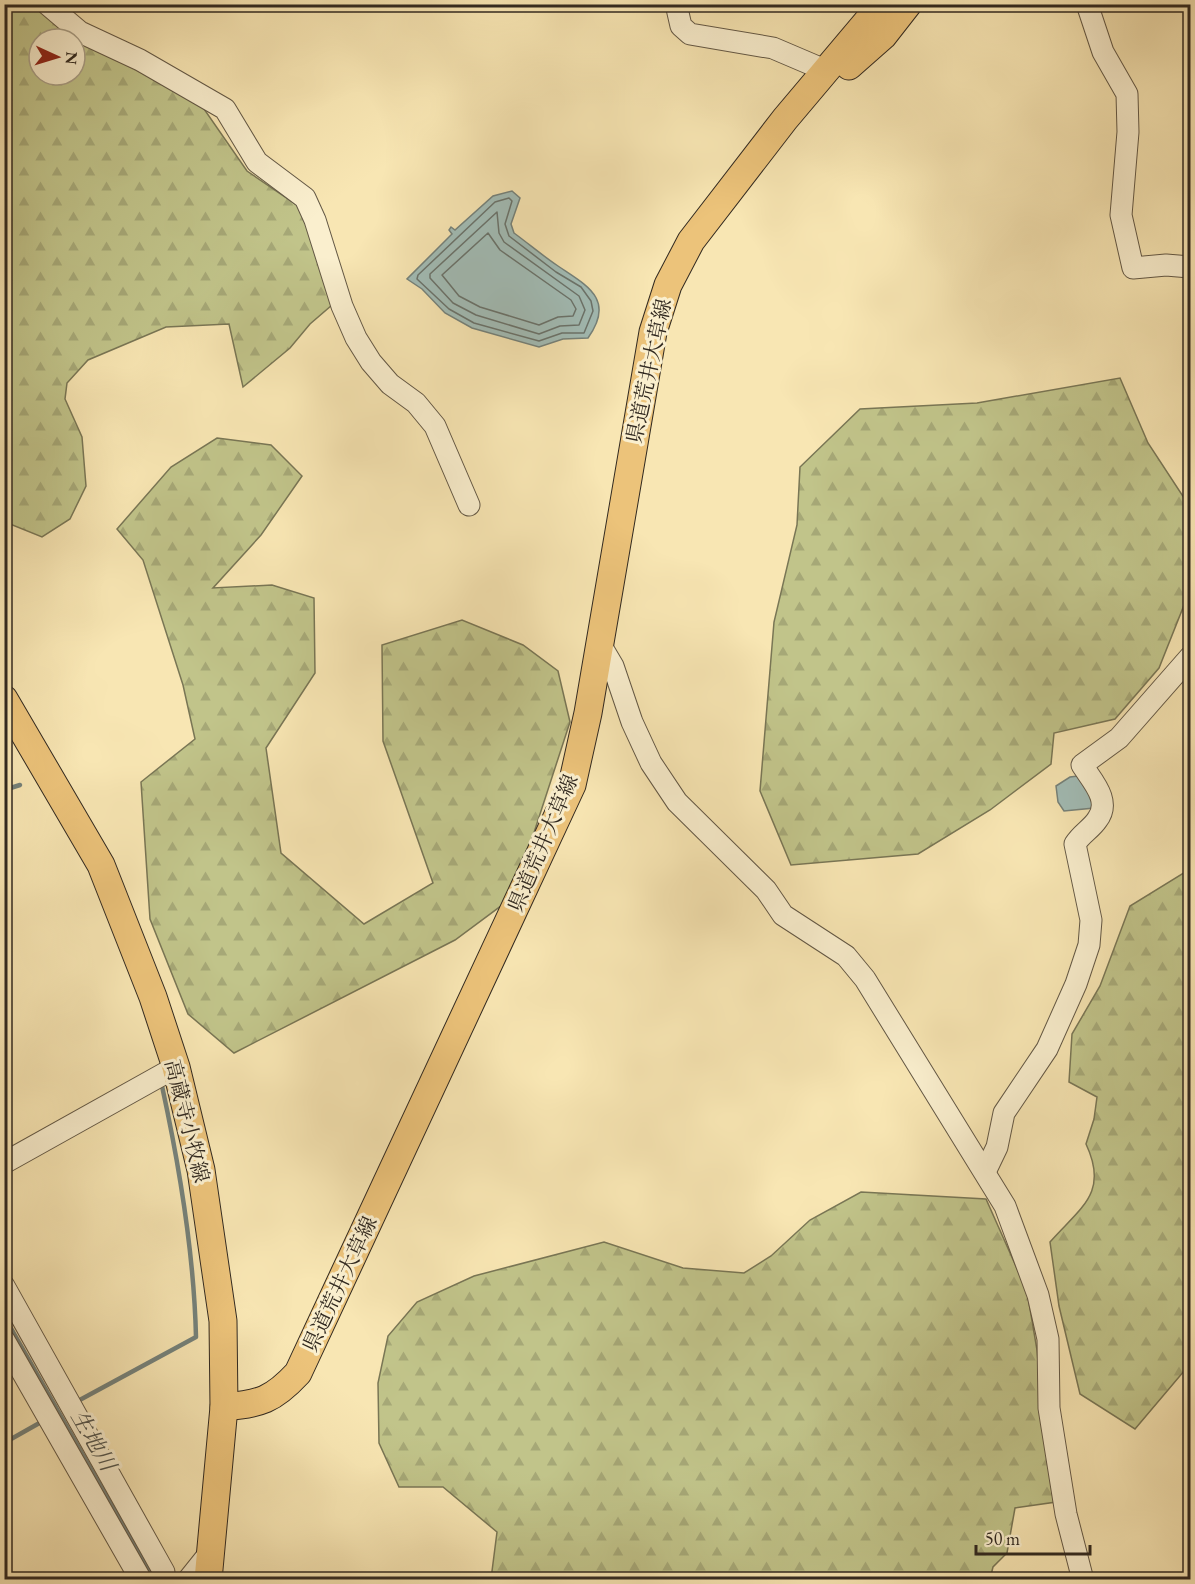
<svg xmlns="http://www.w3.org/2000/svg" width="1195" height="1584" viewBox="0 0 1195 1584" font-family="'EB Garamond','Noto Serif JP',serif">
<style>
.forest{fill:url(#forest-firs);stroke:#797655;stroke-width:1.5;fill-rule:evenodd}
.water{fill:#a2bdb7;stroke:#75827b;stroke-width:1.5}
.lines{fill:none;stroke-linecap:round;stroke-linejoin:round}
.shore{stroke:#6a736c;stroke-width:1.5}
.stream{stroke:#75827b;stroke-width:4.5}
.minor-casing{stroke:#635845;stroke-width:23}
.major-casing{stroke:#312920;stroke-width:29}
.minor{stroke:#faefce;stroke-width:21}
.major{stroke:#ecc37a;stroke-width:27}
.labels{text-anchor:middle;stroke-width:6;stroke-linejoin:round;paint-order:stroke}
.street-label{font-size:21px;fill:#312920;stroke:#faefce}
.water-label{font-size:22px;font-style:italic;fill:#53554d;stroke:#faefce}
</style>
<defs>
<pattern id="forest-firs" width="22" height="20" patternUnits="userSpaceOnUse" patternTransform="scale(1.5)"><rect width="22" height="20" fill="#c1c48a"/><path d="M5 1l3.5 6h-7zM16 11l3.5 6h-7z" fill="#a6a877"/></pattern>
</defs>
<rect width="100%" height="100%" fill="#f8e6b3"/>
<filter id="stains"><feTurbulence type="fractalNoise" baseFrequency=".00333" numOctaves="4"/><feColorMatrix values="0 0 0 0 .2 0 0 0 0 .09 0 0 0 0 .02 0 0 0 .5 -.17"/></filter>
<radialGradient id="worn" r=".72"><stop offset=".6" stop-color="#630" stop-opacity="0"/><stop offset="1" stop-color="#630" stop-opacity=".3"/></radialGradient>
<!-- forest -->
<g class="forest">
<path d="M16,5h19l15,13 94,52 58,36 45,65 54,37 31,97 -22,19 -20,24 -47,39 -14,-63 -63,3 -78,33 -21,23 -2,16 17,38 4,49 -16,33 -28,18 -37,-15 -1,-501zM39,39h36v36h-36z"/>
<polygon points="1120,378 1148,443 1190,507 1190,590 1159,668 1115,719 1054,733 1051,764 990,810 918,854 791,865 760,791 774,622 797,525 800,467 860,409 977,403"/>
<polygon points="217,438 271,445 302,476 261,535 213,588 272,585 314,598 315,673 266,748 281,853 364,924 433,883 383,741 382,645 462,620 523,645 558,671 570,722 513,897 455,940 234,1053 188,1014 150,919 141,782 195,739 183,685 143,560 117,529 171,467"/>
<path d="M1190,869v495l-55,65 -55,-35 -21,-88 -9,-64c31,-35 59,-49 36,-98l8,-25 3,-22 -28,-15 3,-48 28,-48 30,-80z"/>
<polygon points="861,1192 986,1199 1027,1291 1037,1350 1045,1444 1056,1502 1015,1508 1007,1553 993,1567 990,1579 491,1579 497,1532 443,1487 399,1487 379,1443 378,1383 388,1336 417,1302 474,1276 604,1242 683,1268 744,1273 771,1256 810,1220"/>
</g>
<!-- water -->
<g class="water">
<path d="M512,191l8,7 -9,26 3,9c15,11 29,23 44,33 28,19 58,33 30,72l-25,1 -24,8 -67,-19 -27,-15 -23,-24 -15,-10 45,-45 -3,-4 2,-3 4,3 38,-34z"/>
<polygon points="1078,776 1084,778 1094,808 1064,811 1058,802 1056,786 1070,777"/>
</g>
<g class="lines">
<!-- shore -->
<g class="shore">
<polygon points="509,198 512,201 505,224 509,236 556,272 581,287 591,301 593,311 584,333 562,333 539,341 474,323 449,309 417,279 418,275 495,202"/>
<polygon points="497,212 499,233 504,242 579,296 585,310 579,325 560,326 539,334 476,315 453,303 430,278 430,274"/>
<polygon points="488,233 500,250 571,300 576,309 573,316 558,317 539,325 480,307 459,296 442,275"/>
</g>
<!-- stream -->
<g class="stream">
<polyline points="4,790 20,785"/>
<polyline points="4,1316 154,1580"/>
<path d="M76,1402l120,-65c-2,-85 -16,-168 -34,-251"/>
<polyline points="4,1443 43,1421"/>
</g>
<!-- minor casing -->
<g class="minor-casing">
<g id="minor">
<polyline points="47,4 80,32 140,60 225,109 257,162 305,198 315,220 342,306 356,338 371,362 390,384 416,403 435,426 469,505"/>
<polyline points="676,4 681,26 690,34 773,48 827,71"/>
<polyline points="1087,4 1103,52 1127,94 1128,132 1121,215 1133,268 1166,265 1190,267"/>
<polyline points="600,644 613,666 632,722 651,763 677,802 766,890 783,915 846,956 865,979 1005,1206 1038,1295 1048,1339 1049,1408 1066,1514 1083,1580"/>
<polyline points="4,1163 176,1067"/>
<path d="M985,1172l12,-25 7,-34 43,-64 29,-65 13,-39 2,-25 -16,-76c6,-10 16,-15 22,-24 15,-19 -5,-39 -15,-55l37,-27 71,-81"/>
<polyline points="4,1286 164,1572"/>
<polyline points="4,1340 141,1580"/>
<polyline points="188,1580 212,1550"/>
</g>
</g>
<!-- major casing -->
<g class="major-casing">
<g id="major">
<polyline points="849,66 883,36 908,4"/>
<polyline points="4,699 101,865 153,997 176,1067 201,1170 223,1321 224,1407 208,1580"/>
<path d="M224,1407c36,-3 49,-7 74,-34l274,-588 16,-72 65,-381 15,-47 23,-44 94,-122 97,-115"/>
</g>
</g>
<!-- minor -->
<use href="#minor" class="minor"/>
<!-- major -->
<use href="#major" class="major"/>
</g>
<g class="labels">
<!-- street labels -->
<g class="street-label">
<text transform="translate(649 371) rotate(-78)" y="7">県道荒井大草線</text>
<text transform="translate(543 843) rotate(-67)" y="7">県道荒井大草線</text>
<text transform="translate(187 1121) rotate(76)" y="7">高蔵寺小牧線</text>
<text transform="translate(340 1284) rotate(-65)" y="7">県道荒井大草線</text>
</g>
<!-- water labels -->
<g class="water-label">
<text transform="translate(94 1440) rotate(60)" y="8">生地川</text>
</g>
</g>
<!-- margin -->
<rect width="1195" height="1584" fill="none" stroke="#f8e6b3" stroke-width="24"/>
<rect x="6" y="6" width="1183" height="1572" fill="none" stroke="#312920" stroke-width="3"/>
<rect x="12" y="12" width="1171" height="1560" fill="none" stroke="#312920" stroke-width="1.5"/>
<!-- north arrow -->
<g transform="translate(57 57) rotate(94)"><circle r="28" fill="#faefce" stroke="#aaa088" stroke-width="1.5"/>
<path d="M0-4.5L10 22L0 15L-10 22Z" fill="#8f2418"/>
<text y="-9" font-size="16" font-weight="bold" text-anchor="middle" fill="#312920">N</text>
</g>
<!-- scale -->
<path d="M976 1545v9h114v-9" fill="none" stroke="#312920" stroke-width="3"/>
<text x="985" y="1545" font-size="18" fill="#312920" stroke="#faefce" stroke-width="4.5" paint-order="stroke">50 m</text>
<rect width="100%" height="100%" filter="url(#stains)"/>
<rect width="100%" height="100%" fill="url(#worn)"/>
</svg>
